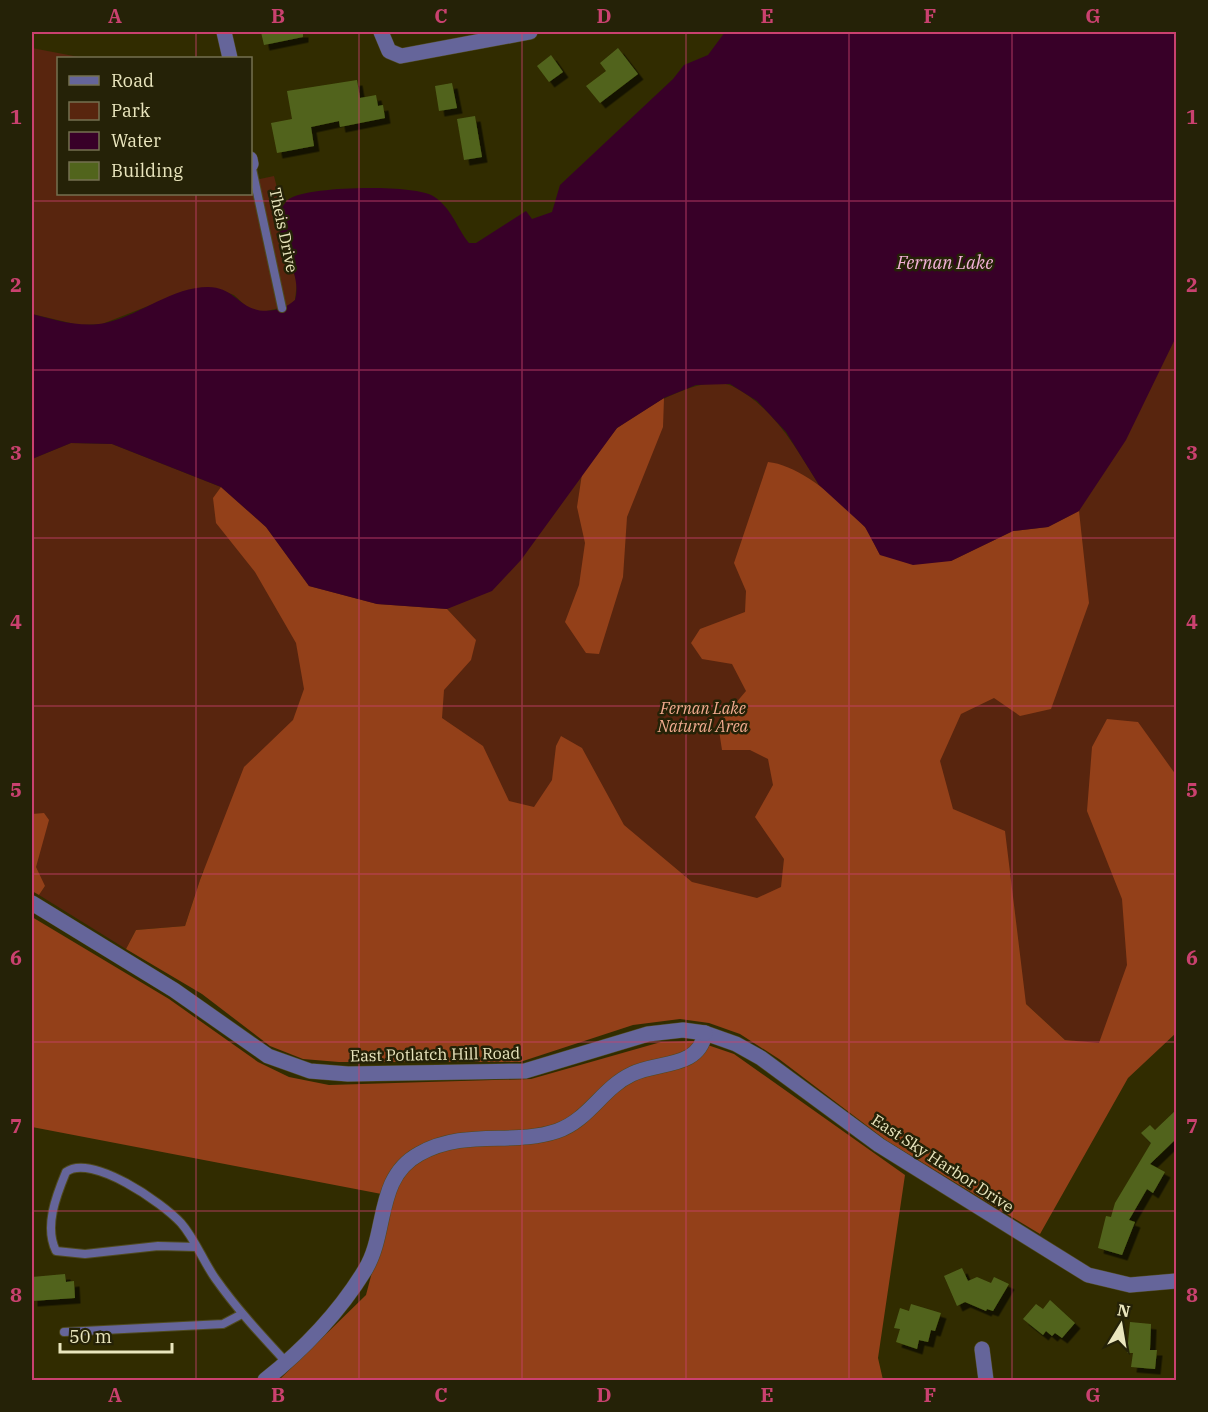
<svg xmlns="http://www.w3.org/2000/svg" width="1208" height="1412" viewBox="0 0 1208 1412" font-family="'IBM Plex Serif',serif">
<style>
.green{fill:#58250e}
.forest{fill:#934019}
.water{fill:#380028}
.building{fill:#51641c;filter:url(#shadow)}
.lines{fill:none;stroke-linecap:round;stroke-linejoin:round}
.service-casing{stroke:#4f4a1e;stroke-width:10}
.minor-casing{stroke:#4f4a1e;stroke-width:16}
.tertiary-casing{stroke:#4f4a1e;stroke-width:16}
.service{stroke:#65659a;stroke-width:8}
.minor{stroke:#65659a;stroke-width:15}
.tertiary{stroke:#65659a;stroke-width:15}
.grid{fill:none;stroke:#ca416f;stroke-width:1.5;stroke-opacity:0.55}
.labels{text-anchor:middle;stroke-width:5;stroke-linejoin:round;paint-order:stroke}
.street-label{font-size:16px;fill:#eae6be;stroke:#252207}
.park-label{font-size:16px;font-style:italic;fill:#f2ac90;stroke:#252207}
.water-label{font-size:18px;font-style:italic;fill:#f3b1d8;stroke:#252207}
.neatline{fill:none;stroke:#ca416f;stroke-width:2}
.grid-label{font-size:20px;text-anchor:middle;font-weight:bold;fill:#ca416f}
</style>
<defs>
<filter id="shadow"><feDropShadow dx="5.5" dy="5.5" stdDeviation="0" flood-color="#0009"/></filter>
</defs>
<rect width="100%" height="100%" fill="#312c00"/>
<!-- green -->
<g class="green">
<polygon points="32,48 84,58 58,58 58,194 250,194 251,181 274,176 282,208 278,214 284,245 297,282 295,300 289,306 262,312 249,309 234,295 215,288 184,292 102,324 79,325 32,314"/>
<path d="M1176,337v662l-77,45 -34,-4 -39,-36 -823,-133 -18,55 -49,4 -10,19 -87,-54 6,-9 -13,5v-432l39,-16 41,1 109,43 361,-13c11,-14 22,-35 37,-47 22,-18 84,-55 113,-41 41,20 64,62 87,99z"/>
</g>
<!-- forest -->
<g class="forest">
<polygon points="664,398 663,427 627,517 623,577 599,654 586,653 565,622 579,585 585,543 577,507 582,474 617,428"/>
<path d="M768,462c32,3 75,40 96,64 7,8 11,20 16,29l71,6 62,-30 35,-4 31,-16 10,92 -38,106 -31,7 -26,-18 -33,16 -21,47 13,48 52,22 21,173 39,36 34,3 28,-78 -5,-66 -35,-88 5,-64 15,-28 31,3 38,53v258l-48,45 -88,156 -153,-93 -108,-82 -39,-25 -31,-11 -29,-4 -47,6 -113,37h-181l-36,-3 -33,-13 -68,-52 -76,-45 10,-19 49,-4 15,-46 44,-113 49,-47 11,-31 -8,-46 -41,-71 -39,-49 -3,-25 8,-11 45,40 43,59 68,18 70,5 29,31 -5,20 -27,30 -2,28 41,28 26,55 25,6 18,-27 4,-34 5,-10 21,12 42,77 68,57 65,16 24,-11 3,-28 -29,-42 18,-32 -5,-26 -18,-9h-28l-4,-26 28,-33 -14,-27 -30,-5 -11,-16 9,-14 45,-17 1,-21 -12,-28z"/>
<polygon points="44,813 49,820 36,867 45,886 39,895 32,891 32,814"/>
<polygon points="32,917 169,999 258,1062 289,1077 329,1085 531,1079 661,1042 696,1041 734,1054 905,1175 878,1358 883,1380 279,1380 366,1295 392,1196 32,1127"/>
</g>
<!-- water -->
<path class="water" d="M725,32h451v305l-50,103 -47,71 -31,16 -35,4 -62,30 -38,4 -33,-10 -15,-28 -46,-42 -33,-53 -29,-31 -27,-17 -34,1 -32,13 -47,30 -96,132 -29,31 -45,18 -70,-5 -68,-18 -43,-59 -45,-40 -109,-43 -41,-1 -39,16v-145c24,6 51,15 77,8 32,-8 64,-35 99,-35 30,0 32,29 67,23 8,-2 13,-4 20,-10 8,-28 -19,-56 -17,-86 3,-5 6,-11 11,-15 19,-13 124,-15 144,-3 19,12 23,31 36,47h7l50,-32 6,8 20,-7 8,-27 113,-106 11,-14 24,-10z"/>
<!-- building -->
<g class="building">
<polygon points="261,32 303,32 303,37 264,45"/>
<polygon points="618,48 638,74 600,103 586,86 606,71 600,63"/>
<polygon points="551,55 563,72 549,82 537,66"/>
<polygon points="357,80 360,98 376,95 378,106 383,105 385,118 340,127 339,121 311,127 314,146 277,153 271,123 292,119 287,91"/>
<polygon points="452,83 457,108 439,111 435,86"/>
<polygon points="475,116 482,157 464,160 457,119"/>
<polygon points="1176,1110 1176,1139 1150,1164 1165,1172 1153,1193 1147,1189 1129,1220 1135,1222 1122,1255 1098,1248 1106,1216 1111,1217 1115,1203 1151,1143 1141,1133 1150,1125 1155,1130"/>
<polygon points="962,1268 968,1281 977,1277 991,1283 994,1277 1009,1284 993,1311 987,1309 986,1311 965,1302 957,1306 944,1276"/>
<polygon points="65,1274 66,1282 74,1281 75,1298 32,1301 32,1277"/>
<polygon points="1050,1300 1075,1323 1062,1338 1055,1333 1052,1336 1046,1331 1043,1335 1023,1319 1036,1304 1043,1309"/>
<polygon points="911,1304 941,1313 935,1331 931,1330 928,1342 919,1340 917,1349 896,1342 900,1329 894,1328 900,1308 909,1311"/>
<polygon points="1130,1322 1151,1324 1150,1350 1157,1350 1155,1369 1131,1367 1133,1353 1127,1353"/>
</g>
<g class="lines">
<!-- service casing -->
<g class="service-casing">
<g id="service">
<polyline points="251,164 282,308"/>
<path d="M196,1247l-38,-1 -73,8 -29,-3c-12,-24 0,-55 10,-79 25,-19 97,31 115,51 14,16 22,38 34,55 21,30 46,57 71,84"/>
<polyline points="64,1332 223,1324 242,1314"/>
</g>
</g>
<!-- minor casing -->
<g class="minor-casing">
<g id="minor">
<polyline points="224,32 230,58"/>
<polyline points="381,32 389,51 401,56 530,32"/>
<polyline points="250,159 251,164"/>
<polyline points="982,1349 986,1380"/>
<path d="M265,1380c38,-30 75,-69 100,-110 23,-37 10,-92 54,-116 46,-26 94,-8 138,-23 32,-11 45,-43 75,-57 26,-13 67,-5 73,-41l31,11 25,14 118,87 209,130 42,10 46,-4"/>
</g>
</g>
<!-- tertiary casing -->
<g class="tertiary-casing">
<polyline id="tertiary" points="32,903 174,990 268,1056 310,1071 348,1074 525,1071 648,1034 683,1030 705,1033"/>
</g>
<!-- service -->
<use href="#service" class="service"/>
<!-- minor -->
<use href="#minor" class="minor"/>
<!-- tertiary -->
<use href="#tertiary" class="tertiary"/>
</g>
<!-- grid -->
<path class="grid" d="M196,32v26M359,32v1348M522,32v1348M686,32v1348M849,32v1348M1012,32v1348M196,194v1186M32,201h1144M32,370h1144M32,538h1144M32,706h1144M32,874h1144M32,1042h1144M32,1211h1144"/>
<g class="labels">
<!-- street labels -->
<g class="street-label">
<text transform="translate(284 230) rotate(78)" y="6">Theis Drive</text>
<text transform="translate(435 1054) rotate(-1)" y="6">East Potlatch Hill Road</text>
<text transform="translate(943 1163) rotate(33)" y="6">East Sky Harbor Drive</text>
</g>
<!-- park labels -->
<g class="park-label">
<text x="703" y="714">Fernan Lake<tspan x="703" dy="18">Natural Area</tspan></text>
</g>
<!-- water labels -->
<g class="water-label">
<text x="945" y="269">Fernan Lake</text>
</g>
</g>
<!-- border -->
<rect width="1208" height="1412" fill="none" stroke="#252207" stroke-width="66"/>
<!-- legend -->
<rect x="57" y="57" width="195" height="138" fill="#252207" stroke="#747050" stroke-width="1.5"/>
<rect x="69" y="76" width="30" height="9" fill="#65659a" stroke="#747050" stroke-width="1.5"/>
<text x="111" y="87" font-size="18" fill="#eae6be">Road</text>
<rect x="69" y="102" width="30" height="18" fill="#58250e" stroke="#747050" stroke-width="1.5"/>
<text x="111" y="117" font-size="18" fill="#eae6be">Park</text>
<rect x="69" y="132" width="30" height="18" fill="#380028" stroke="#747050" stroke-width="1.5"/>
<text x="111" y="147" font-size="18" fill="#eae6be">Water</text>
<rect x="69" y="162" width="30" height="18" fill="#51641c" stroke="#747050" stroke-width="1.5"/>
<text x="111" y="177" font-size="18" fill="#eae6be">Building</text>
<!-- north arrow -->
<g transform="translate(1121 1325) rotate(11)" stroke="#252207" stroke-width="4.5" paint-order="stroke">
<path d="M0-4.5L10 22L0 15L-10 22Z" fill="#eae6be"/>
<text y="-9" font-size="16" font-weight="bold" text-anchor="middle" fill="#eae6be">N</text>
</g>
<!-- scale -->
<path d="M60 1343v9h112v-9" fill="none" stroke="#eae6be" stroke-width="3"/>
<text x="69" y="1343" font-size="18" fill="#eae6be" stroke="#252207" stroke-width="4.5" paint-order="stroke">50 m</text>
<rect x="33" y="33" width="1142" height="1346" class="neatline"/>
<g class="grid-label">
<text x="115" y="23">A</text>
<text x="278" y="23">B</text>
<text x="441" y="23">C</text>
<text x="604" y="23">D</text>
<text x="767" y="23">E</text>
<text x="930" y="23">F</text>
<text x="1093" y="23">G</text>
<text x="16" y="124">1</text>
<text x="1192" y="124">1</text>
<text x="16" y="292">2</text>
<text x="1192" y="292">2</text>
<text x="16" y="460">3</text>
<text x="1192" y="460">3</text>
<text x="16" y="629">4</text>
<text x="1192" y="629">4</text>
<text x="16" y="797">5</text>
<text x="1192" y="797">5</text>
<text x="16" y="965">6</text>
<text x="1192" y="965">6</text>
<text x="16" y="1133">7</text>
<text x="1192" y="1133">7</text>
<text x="16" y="1302">8</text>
<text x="1192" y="1302">8</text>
<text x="115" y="1402">A</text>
<text x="278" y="1402">B</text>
<text x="441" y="1402">C</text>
<text x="604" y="1402">D</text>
<text x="767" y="1402">E</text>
<text x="930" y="1402">F</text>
<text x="1093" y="1402">G</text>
</g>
</svg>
